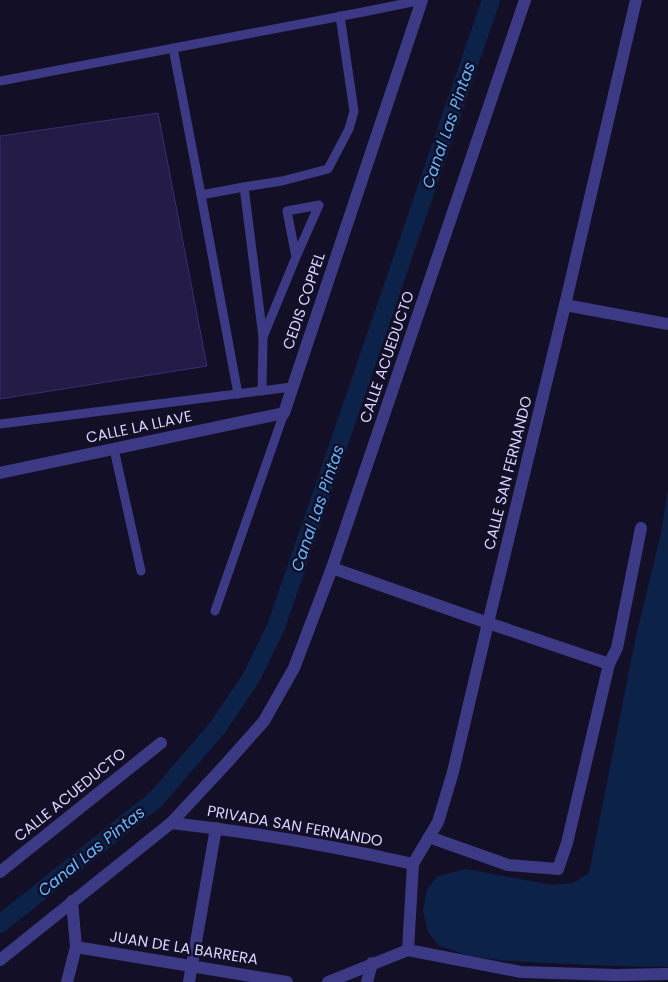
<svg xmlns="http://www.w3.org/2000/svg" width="668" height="982" viewBox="0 0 668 982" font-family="Poppins,sans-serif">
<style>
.water{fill:#0c2248}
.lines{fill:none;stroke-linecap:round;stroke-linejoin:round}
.canal{stroke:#0c2248;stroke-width:18}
.building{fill:#241b47;stroke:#3b2d73}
.lane{stroke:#3d3a85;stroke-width:9}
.street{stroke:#3d3a85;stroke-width:12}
.labels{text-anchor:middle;stroke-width:5;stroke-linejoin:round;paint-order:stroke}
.street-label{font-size:15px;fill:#d9d4ff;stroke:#130f26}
.water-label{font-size:16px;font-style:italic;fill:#62b6ff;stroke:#130f26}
</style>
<rect width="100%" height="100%" fill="#130f26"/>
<!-- water -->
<polygon class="water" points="668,489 668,967 613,966 507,961 470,956 439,946 428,932 423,911 427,889 438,876 466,869 552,885 573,883 589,873 636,636 661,533"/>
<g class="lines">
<!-- canal -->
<polyline class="canal" points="0,924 156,799 218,727 251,678 276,627 491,0"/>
</g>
<!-- building -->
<polygon class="building" points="158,113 207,366 0,399 0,136"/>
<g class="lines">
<!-- lane -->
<g class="lane">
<polyline points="173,48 201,195 244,187 282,181 328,169 349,129 354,111 340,16"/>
<polyline points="0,81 363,12 422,0"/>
<polyline points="244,187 263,337 262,391"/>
<polyline points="201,195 238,394"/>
<polyline points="263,337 296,257 319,205 287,211 296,257"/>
<polyline points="0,424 292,387"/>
<polyline points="114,449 141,571"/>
<polyline points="215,611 284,413"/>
</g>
<!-- street -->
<g class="street">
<polyline points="565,305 668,324"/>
<polyline points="0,473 284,413 422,0"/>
<polyline points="332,568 488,623 609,664"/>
<path d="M171,823c81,9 162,23 242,41"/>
<polyline points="429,837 508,865 558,869 567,843 609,664 617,648 641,528"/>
<polyline points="0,872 161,743"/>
<polyline points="76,947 287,982"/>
<polyline points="408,950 413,864 438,822 453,772 488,623 565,305 636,0"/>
<polyline points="408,950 521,972 616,975 668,974"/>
<polyline points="0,960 171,823 225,765 264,721 294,668 332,568 525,0"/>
<polyline points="67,982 76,947 72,901"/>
<polyline points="189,982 216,828"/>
<polyline points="328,982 408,950"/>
<polyline points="367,982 372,963"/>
</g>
</g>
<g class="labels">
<!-- street labels -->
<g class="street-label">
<text transform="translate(304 301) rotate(-71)" y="5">CEDIS COPPEL</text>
<text transform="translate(387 357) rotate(-71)" y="5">CALLE ACUEDUCTO</text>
<text transform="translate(139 427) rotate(-12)" y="5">CALLE LA LLAVE</text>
<text transform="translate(508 473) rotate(-76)" y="5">CALLE SAN FERNANDO</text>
<text transform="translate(70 795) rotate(-39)" y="5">CALLE ACUEDUCTO</text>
<text transform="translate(295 826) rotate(10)" y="5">PRIVADA SAN FERNANDO</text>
<text transform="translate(184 948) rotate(9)" y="5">JUAN DE LA BARRERA</text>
</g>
<!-- water labels -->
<g class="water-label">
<text transform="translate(448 125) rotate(-71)" y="6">Canal Las Pintas</text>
<text transform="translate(317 508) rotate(-71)" y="6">Canal Las Pintas</text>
<text transform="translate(91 851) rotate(-39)" y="6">Canal Las Pintas</text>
</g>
</g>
</svg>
